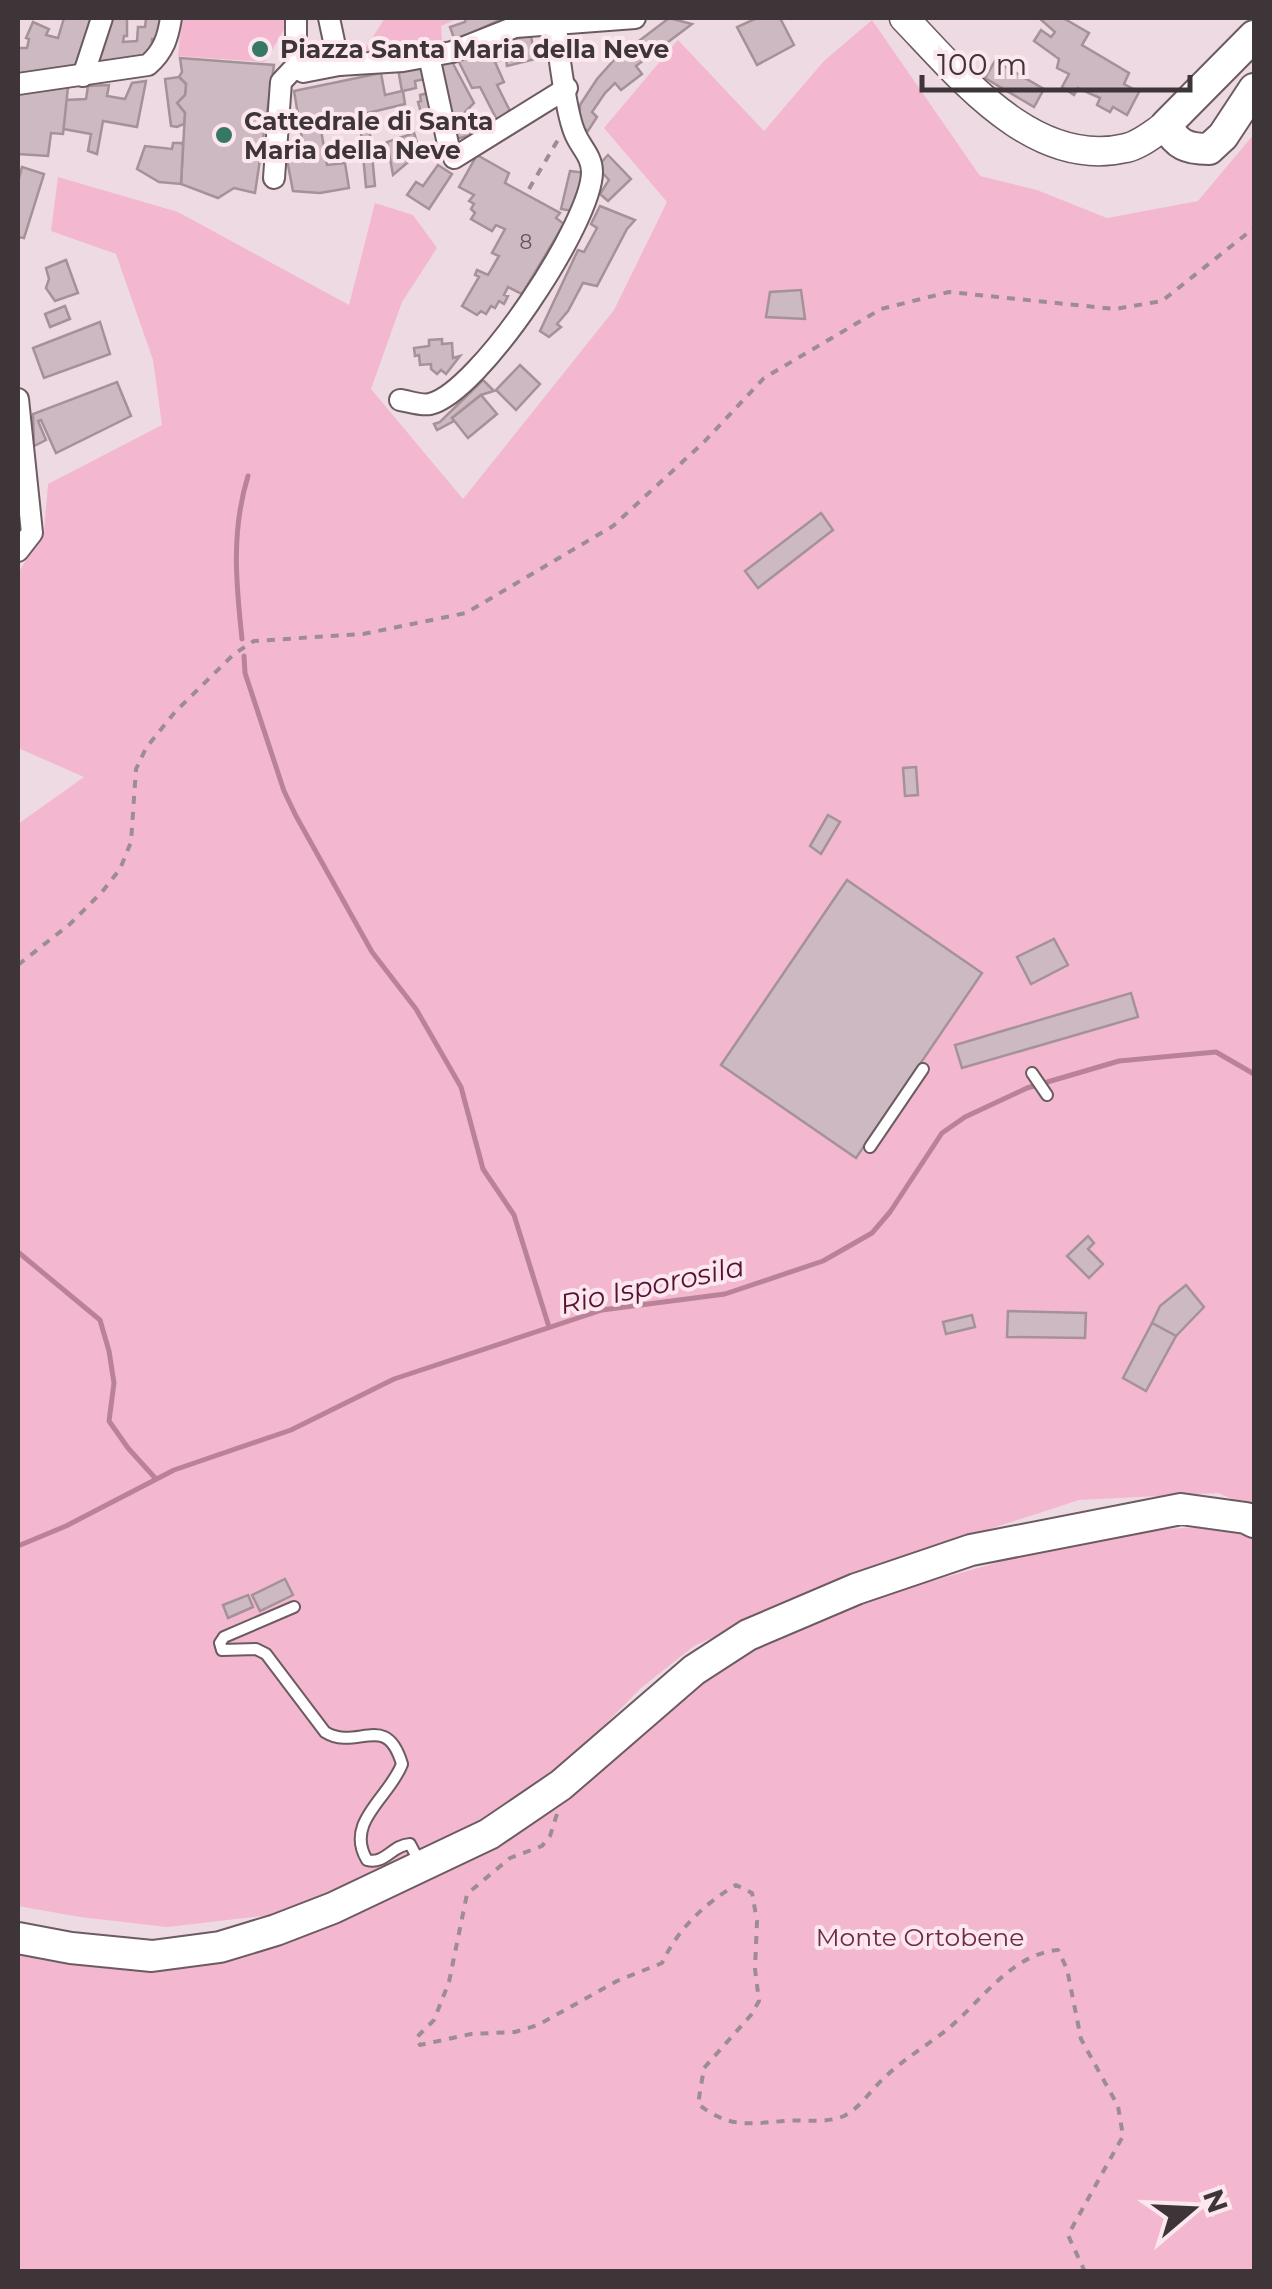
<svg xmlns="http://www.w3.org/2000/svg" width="1272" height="2289" viewBox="0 0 1272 2289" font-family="Montserrat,sans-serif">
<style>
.green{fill:#f3b8cf}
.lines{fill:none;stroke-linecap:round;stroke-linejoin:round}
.stream{stroke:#ba8299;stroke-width:5}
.building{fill:#cdb9c1;stroke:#a59299;stroke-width:2.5}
.service-casing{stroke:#6c5b61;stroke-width:14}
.minor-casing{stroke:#6c5b61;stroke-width:24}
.tertiary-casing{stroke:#6c5b61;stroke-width:31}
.secondary-casing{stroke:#6c5b61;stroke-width:34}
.path{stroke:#9c8d93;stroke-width:4;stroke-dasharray:8 8;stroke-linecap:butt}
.service{stroke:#fff;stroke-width:10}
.minor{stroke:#fff;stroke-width:20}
.tertiary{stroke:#fff;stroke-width:28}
.secondary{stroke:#fff;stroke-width:30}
.poi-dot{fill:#377766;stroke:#fce7ef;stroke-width:4}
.labels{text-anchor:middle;stroke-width:8;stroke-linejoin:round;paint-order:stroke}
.number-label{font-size:20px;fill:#61565a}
.poi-label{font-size:25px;font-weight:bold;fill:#3d3538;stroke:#fce7ef;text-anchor:start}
.park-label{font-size:25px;fill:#6d2949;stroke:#fce7ef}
.water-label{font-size:28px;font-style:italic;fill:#561235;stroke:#fce7ef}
</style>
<rect width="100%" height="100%" fill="#eedae2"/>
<!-- green -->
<g class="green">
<polygon points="182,18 285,18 285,28 265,62 178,56"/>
<polygon points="385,18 459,18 441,26 442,41 408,40 392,43 393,55 366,56 365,49"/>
<polygon points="872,20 980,176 1037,190 1107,218 1198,201 1254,134 1254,1508 1218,1493 1079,1500 851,1574 694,1646 641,1688 552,1778 468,1833 310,1906 263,1916 167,1927 80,1917 18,1906 18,824 84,777 18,748 18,573 44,531 48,484 162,425 153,360 116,254 51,231 58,177 178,212 349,305 375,203 413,215 437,248 402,302 371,389 463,499 614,310 667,202 604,128 678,40 764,131 824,61"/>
<polygon points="1199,1527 1243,1530 1254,1537 1254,2271 18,2272 18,1946 82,1962 183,1968 258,1953 480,1853 542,1817 651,1721 737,1655 794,1627 900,1590 1045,1549 1153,1530"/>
</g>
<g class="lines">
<!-- stream -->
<g class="stream">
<path d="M242,639c-6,-56 -11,-108 6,-163"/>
<polyline points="244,656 245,673 284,791 296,816 372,952 416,1009 461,1087 483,1169 514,1215 549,1327"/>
<polyline points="18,1252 100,1320 109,1351 114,1383 109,1421 128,1448 156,1479"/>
<polyline points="18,1546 66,1526 174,1470 291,1430 394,1379 602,1310 725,1294 823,1261 872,1233 890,1212 942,1133 965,1117 1027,1088 1119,1061 1216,1052 1254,1074"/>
</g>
</g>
<!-- building -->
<g class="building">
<polygon points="64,18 94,18 76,72 18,78 18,48 27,48 29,39 26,38 33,22 49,29 46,35 58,38"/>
<polygon points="111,18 127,18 127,36 124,36 123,42 137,41 138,27 145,27 146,19 130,18 166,18 163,39 152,39 152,47 143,58 99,68 96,58"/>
<polygon points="466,18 504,18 455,41 450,27 465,22"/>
<polygon points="669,18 692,24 636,66 642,74 621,90 615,83 605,93 592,112 597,117 588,131 579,125 580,105 597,79 614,60"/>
<polygon points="757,18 780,18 794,45 757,65 737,27"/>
<polygon points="1039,18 1063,18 1089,33 1082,45 1129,73 1124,84 1139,92 1127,115 1113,107 1110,112 1097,105 1100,98 1078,88 1074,95 1062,87 1069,74 1057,68 1059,59 1034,41 1041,30 1051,37 1055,32"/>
<polygon points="531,36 535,59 507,66 506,58 495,62 504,82 497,85 509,109 509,116 497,120 480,87 472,88 456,56 484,43"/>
<polygon points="180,58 274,65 255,193 234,188 218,198 181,184 185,113 177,103 185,95 186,84 179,77 182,72"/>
<polygon points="450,58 474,103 459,118 472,135 451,140 448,124 456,120 446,105 434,62"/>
<polygon points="995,61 1044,89 1034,107 985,78"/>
<polygon points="428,62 431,78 415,81 416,88 403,91 405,104 368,113 375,186 366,187 360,122 321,130 327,165 345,163 349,188 320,193 293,191 287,160 305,156 294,91 381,73 385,95 402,91 398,69"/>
<polygon points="179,77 186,84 185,95 177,103 185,113 184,124 177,127 171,126 165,79"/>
<polygon points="146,81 137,127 103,121 97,154 88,151 91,134 63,129 65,100 86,99 88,86 109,85 107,96 125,99 132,83"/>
<polygon points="68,87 63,134 51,133 48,156 18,154 18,93"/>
<polygon points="428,93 441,124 425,127 418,102 421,101 420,95"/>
<polygon points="414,133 420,152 393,175 387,142"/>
<polygon points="173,143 182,143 183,146 181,184 159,182 137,169 145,146 172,149"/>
<polygon points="477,155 509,173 505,183 560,213 556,218 564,224 522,294 508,287 504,295 508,296 504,304 499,301 495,308 491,306 486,314 481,311 477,315 462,306 479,277 475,275 477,270 488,275 499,256 492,253 505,229 496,225 492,231 471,219 475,213 471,209 474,204 469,201 474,195 459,187"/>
<polygon points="608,155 631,179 608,201 600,194 609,180 597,167"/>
<polygon points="438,165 452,174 429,209 407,195 416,182 423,186"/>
<polygon points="22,167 44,174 24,238 18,237 18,182"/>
<polygon points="570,171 587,173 579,212 561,209"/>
<polygon points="600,206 635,220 627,229 597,286 583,283 568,311 557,324 561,327 549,337 540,331 578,250 584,252 597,228 591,224"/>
<polygon points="66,260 78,293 55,301 46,288 49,279 46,268"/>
<polygon points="801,290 805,319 766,317 770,292"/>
<polygon points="65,306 70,319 50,327 45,314"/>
<polygon points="100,322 110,354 44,378 33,348"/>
<polygon points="442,339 442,344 452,343 453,358 460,356 446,374 441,370 437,374 431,369 431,364 420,365 419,355 415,356 414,348 429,346 429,340"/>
<polygon points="520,365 540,384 516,410 496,390"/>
<polygon points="483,380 494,391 481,395 452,418 454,421 437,430 434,424 440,422"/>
<polygon points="117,382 131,416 56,453 41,420 38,421 46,440 34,446 33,414"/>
<polygon points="481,395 497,414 468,438 452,418"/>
<polygon points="821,513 833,530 758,588 745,571"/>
<polygon points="916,767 918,795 905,796 903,768"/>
<polygon points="828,815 840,822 821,854 810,846"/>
<polygon points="847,880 982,973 856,1158 721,1065"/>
<polygon points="1054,939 1068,965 1031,984 1017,957"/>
<polygon points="1131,993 1138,1017 962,1068 955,1045"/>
<polygon points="1088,1236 1094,1243 1088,1249 1103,1264 1089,1278 1067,1256"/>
<polygon points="1186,1285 1204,1307 1176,1336 1152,1323 1160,1306"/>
<polygon points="1008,1311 1086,1313 1085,1338 1007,1337"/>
<polygon points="972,1315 975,1327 946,1334 943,1322"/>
<polygon points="1152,1323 1176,1336 1146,1391 1123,1378"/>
<polygon points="285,1579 293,1595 260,1611 252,1595"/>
<polygon points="248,1595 253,1607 228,1618 223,1605"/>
</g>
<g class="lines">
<!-- service casing -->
<g class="service-casing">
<g id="service">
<polyline points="1032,1073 1047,1095"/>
<polyline points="870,1147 923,1069"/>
<path d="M294,1607l-70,30 -4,6 2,7 34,-1 10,5 59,78c32,20 61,-22 77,32 -12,33 -58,58 -35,96 18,5 25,-15 43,-16l10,19"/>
</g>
</g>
<!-- minor casing -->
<g class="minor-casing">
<g id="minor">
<polyline points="296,18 296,66 303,72 339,65 329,18"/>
<polyline points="429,56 448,144"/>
<polyline points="339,65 403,61 452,52 515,27 635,18"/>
<polyline points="83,76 102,18"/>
<path d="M18,84l130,-19c16,-14 20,-28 23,-47"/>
<polyline points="454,158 567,88"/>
<polyline points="274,178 281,82 296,66"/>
<polyline points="18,399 32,533 18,551"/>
<path d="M400,400c8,1 21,6 30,4 49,-11 162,-182 162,-232 0,-17 -13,-26 -18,-41 -8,-20 -18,-91 -18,-113"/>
</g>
</g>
<!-- tertiary casing -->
<g class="tertiary-casing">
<path id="tertiary" d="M904,18c56,58 130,152 222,130 14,-3 28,-15 40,-23"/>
</g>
<!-- secondary casing -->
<g class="secondary-casing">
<g id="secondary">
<path d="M1254,36l-88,89c11,20 21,24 43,24l14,-13 31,-47"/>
<polyline points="18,1938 71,1948 152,1956 220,1947 276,1930 333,1908 489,1834 561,1785 694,1670 748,1635 856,1589 971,1550 1181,1509 1246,1518 1254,1522"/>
</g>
</g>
<!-- path -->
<g class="path">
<polyline points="529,189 559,138"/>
<polyline points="18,965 70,924 102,892 120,869 131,842 136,769 146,748 175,712 234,654 254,641 363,634 466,613 613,526 704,442 764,378 881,309 949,292 1115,309 1162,301 1254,228"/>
<path d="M557,1814l-7,22 -8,10 -32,12 -43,36 -18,88 -15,38 -18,18 4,7 51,-11 44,-2 23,-7 79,-44 45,-18c16,-34 42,-59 74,-78l16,8 5,28 -2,48 4,32 -8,14 -47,53 -6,36c31,24 48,20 86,17 20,-2 41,3 60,-5 16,-8 26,-25 39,-37 19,-19 45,-34 66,-51 33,-28 63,-74 109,-78l9,19 14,70 37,67 5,30 -55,99 17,37"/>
</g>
<!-- service -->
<use href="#service" class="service"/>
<!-- minor -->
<use href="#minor" class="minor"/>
<!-- tertiary -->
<use href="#tertiary" class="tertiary"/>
<!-- secondary -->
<use href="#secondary" class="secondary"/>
</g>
<!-- markers -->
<g class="poi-dot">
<circle cx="260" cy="49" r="10"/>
<circle cx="224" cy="135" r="10"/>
</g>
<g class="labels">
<!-- number labels -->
<g class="number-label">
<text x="526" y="249">8</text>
</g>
<!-- poi labels -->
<g class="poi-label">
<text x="280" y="58">Piazza Santa Maria della Neve</text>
<text x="244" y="130">Cattedrale di Santa<tspan x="244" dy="29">Maria della Neve</tspan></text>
</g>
<!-- park labels -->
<g class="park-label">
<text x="920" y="1946">Monte Ortobene</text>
</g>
<!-- water labels -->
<g class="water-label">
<text transform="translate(652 1285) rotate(-12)" y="10">Rio Isporosila</text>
</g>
</g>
<!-- border -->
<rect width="1272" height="2289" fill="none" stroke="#3d3538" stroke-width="40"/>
<!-- north arrow -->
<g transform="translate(1192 2209) rotate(71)" stroke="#fce7ef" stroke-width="8" paint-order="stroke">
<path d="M0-8L18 38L0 25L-18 38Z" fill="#3d3538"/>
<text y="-15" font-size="28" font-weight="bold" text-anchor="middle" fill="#3d3538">N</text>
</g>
<!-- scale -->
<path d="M922 75v15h268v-15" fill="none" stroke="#3d3538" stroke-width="5"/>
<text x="937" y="75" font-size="30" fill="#3d3538" stroke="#fce7ef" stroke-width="8" paint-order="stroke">100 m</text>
</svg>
